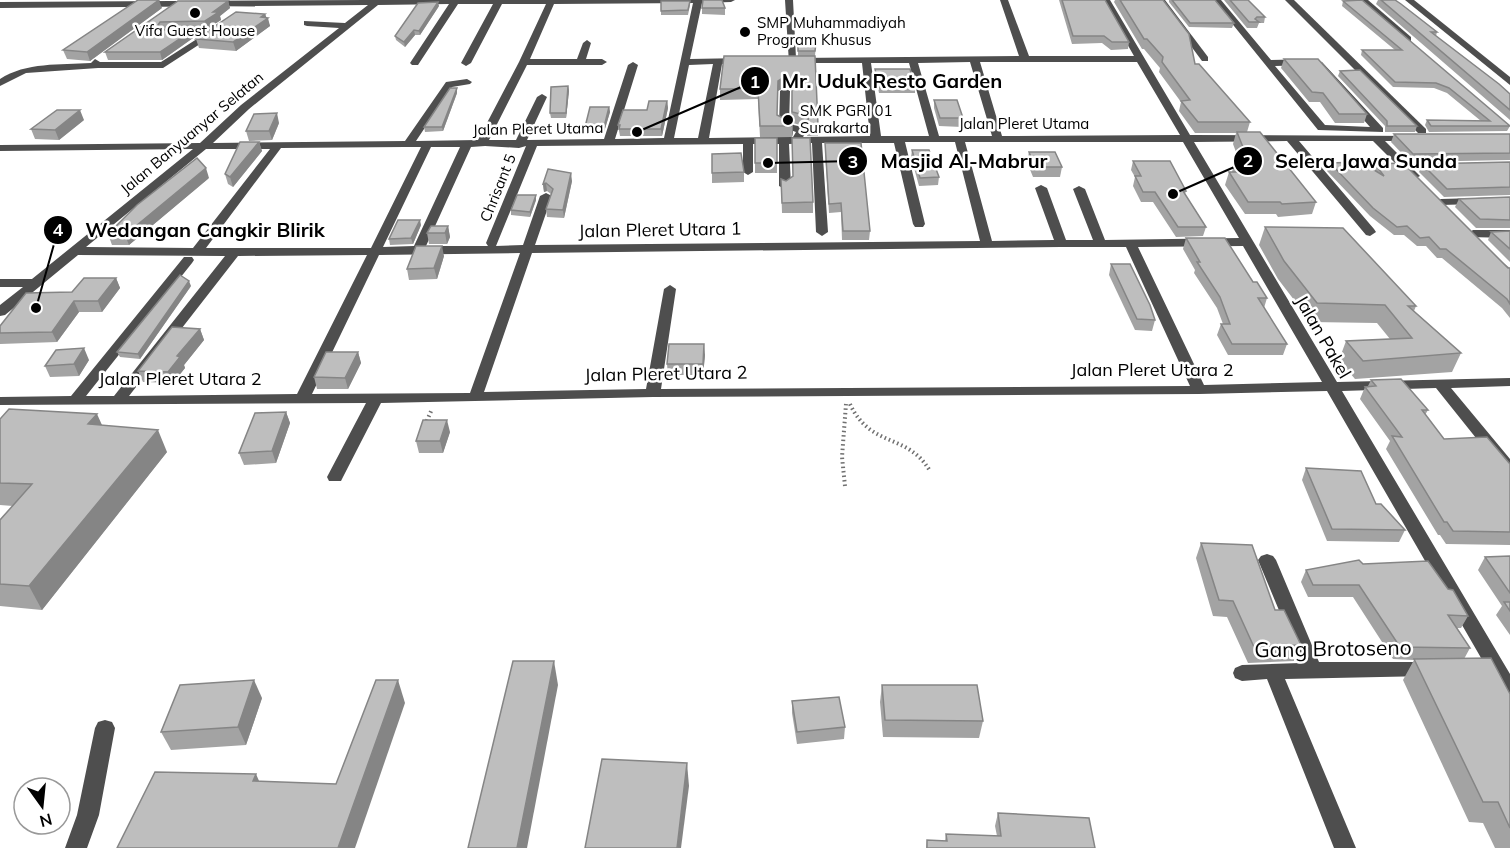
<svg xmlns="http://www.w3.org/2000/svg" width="1510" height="848" viewBox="0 0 1510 848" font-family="Mulish,sans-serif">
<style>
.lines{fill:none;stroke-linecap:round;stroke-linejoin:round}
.path{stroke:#707070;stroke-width:4;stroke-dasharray:1.5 3;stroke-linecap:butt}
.minor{fill:#4e4e4e;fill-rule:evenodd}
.wall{fill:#a3a3a3;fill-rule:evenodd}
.shaded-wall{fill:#858585}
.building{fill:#bebebe;stroke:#858585;stroke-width:1.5}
.poi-dot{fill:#000;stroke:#fff;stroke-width:2}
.labels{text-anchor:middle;stroke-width:5;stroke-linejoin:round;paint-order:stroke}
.far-poi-label{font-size:15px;fill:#000;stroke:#fff;text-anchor:start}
.far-street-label{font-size:15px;fill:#000;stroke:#fff}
.street-label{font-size:18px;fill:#000;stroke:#fff}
.near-street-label{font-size:21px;fill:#000;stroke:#fff}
.leader{fill:none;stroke:#000;stroke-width:2}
.callout-dot{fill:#000;stroke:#fff;stroke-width:2}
.mark-label{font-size:18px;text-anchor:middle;font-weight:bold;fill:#fff}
.callout-label{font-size:20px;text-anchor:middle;font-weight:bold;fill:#000;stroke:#fff;stroke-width:5;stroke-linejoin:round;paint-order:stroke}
</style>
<rect width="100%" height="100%" fill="#fff"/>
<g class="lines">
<!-- path -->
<g class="path">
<path d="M850,404c21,45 57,28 80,67"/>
<polyline points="425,425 432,409"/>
<polyline points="845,486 842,457 846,404"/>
</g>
<!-- minor -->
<g class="minor">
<path d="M367,0h368l-4,2 -29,1 -12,56 54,-1 5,3 -5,3h-22l-13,74 84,-1 3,-5 -17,-6 1,-35 5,-3 5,3 -1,33 18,4 1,2 -5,7 67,-1 -8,-73h-73l-4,-63h8l3,58 223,-2 -19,-56h8l21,56h105l-32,-56h8l80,135 227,1v4l-4,1h-28l35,35 -6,3 -4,-1 -37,-37h-74l75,88 2,3 -6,4 -4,-1 -79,-94 -93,1 143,240 173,-4v8l-59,2 59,71v15l-6,-1 -68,-85 -94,3 168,283v25l-7,-3 -176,-305 -128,3 -546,3 -272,6 -38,74 -2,4h-12l-2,-4 39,-74 -366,2v-8l71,-1 113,-139h8l2,3 -2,3 -106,133h28l111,-140 -147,-1 -73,60 -5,1v-11l23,-18h-23v-8h32l161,-130 -193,2v-6l200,-2 41,-38 98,-77 -32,-2 -3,-1v-4l41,2 23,-18 -368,3v-6zM693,3l-29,135 -49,1 23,-74 -5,-3 -5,3 -24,74 -77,1 20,-43 -5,-3 -5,3 -21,43h-27l38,-75h75l5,-3 -5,-3h-16l5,-16 -4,-3 -4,3 -6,16h-47l24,-55zM449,4l-39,59 2,2h6l40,-61h35l-32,59 5,3 5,-3 31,-59h44l-27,58 -41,78 -62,1 36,-54 18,-3 2,-2 -5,-3 -21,3 -41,59 -192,2 36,-34 129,-104zM970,62l22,74h-53l-21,-73zM980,62h157l43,73 -178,1zM871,63h38l20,73h-48zM713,64l-15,74h-24l15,-73zM905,142h50l25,99 -445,4 17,-49 -6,-3 -6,3 -17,49 -27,1 41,-100 206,-2v28l5,3 5,-3v-28h26v42l6,3 6,-3 -2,-42 23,-1 4,89 6,4 6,-4 -6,-89h72l19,81 2,3h8l2,-3zM965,142h218l56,96 -134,2 -20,-51 -6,-3 -6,3 20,51h-27l-19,-52 -6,-3 -6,3 19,52 -62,1zM485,146l34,2 7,-2 -40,97 2,3h-62l45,-99zM404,147h17l-50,101h-165l75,-100zM431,147h29l-46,99 -31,1zM206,149h64l-77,99 -107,-1zM1243,246l79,136 -118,3 -66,-138zM1060,247h66l64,139 -529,3 15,-100 -6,-4 -6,4 -18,100 -162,3 48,-139zM520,253l-50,140 -158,1 67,-139zM367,255l-70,139 -168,2 109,-140z"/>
<polygon points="1157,0 1165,0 1208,57 1208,61 1202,61"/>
<path d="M1213,0h8l50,60 41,-1 10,3 61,66v4l-65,-2zM1312,65l4,1 54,61 -45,-2 -50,-59z"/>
<polygon points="1285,0 1294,0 1426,129 1426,133 1418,133"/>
<polygon points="1359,0 1368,0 1411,37 1411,41 1405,41"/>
<polygon points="1405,0 1414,0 1510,77 1510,85"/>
<path d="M214,28l3,1v4l-54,35h-65l-72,5 -26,13v-7c26,-17 60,-14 91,-16l4,-4 5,3h61z"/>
<polygon points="1510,197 1510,203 1441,205 1435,202 1441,199"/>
<polygon points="1473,230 1510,230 1510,238 1469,237 1467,234"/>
<polygon points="1267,554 1273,556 1276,560 1319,662 1428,662 1435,664 1437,669 1435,674 1428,676 1285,679 1356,848 1334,848 1267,679 1242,681 1235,678 1233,673 1235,668 1242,665 1301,663 1258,560 1261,556"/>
<polygon points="105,720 112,722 115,728 99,815 87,848 65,848 77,815 95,728 98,722"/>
</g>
</g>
<!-- wall -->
<g class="wall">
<polygon points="1059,0 1105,0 1129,42 1128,49 1111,50 1102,43 1072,44"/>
<polygon points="1115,0 1163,0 1195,64 1250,122 1247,132 1316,202 1312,214 1278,217 1276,214 1245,214 1225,185 1229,172 1232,172 1235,160 1239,160 1233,144 1236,133 1195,133 1179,111 1181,102 1159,72 1160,68 1144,49 1142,49 1114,2"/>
<polygon points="1169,0 1215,0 1234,23 1232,28 1189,27 1169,2"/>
<polygon points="1224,0 1248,0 1265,17 1264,23 1259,23 1257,28 1247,28"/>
<polygon points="1378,0 1395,0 1437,32 1436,36 1510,94 1510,120 1376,4"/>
<polygon points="178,1 228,1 230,8 220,16 221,20 207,29 163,29 165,30 191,31 193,38 162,60 108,60 105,52"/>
<polygon points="661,1 690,5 688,15 661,15"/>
<polygon points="1343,1 1510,126 1507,131 1429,132 1425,125 1427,120 1481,121 1447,93 1434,88 1393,87 1361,55 1362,50 1395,50 1342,6"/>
<polygon points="439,6 420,35 415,35 405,47 396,40 395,36"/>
<polygon points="162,8 90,61 67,59 63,50"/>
<polygon points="702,8 725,8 725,15 702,14"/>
<polygon points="265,14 270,26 236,51 199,48 196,39"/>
<path d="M798,43h18l-1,13 3,69v11h-11v-9l-14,-4v10l-1,4h-32l-2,-38 -38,1v-11l78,-33zM786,86l6,5 -1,31 -14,-7 1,-24z"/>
<polygon points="1284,59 1367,114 1364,123 1335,123 1320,102 1309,102 1281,68"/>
<polygon points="875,69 915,88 915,93 879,93 875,73"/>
<polygon points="1340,71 1417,126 1415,132 1385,132 1385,126 1338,76"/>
<polygon points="568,86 569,91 566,118 551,118 550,113"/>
<polygon points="457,88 457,93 443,131 425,132 424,127"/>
<polygon points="934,100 963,118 962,127 939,126 934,108"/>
<polygon points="667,101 668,108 662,136 620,136 618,125"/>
<polygon points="609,107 610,112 604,132 585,132 585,127"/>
<polygon points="84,120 59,140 35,139 31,129"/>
<polygon points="279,123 272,140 249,141 246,131"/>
<polygon points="1394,134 1510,134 1510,160 1410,162 1391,142"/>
<rect x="755" y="138" width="22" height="35"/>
<polygon points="792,138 813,202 813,213 782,213 781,179 786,181 793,176"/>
<polygon points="259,142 262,151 233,187 228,184 225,174"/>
<polygon points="825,143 870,231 869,240 842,240 841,212 829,213 825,152"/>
<polygon points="912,150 939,177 938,185 919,186 911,157"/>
<polygon points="1029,152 1062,167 1060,177 1033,177 1027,162"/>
<polygon points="712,154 744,172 744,182 712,183"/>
<polygon points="1133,161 1186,191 1185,194 1206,227 1203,236 1176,237 1153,202 1141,202 1133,186 1135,177 1131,170"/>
<polygon points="1510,162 1510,195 1444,197 1419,172 1422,164"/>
<polygon points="1330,163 1373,169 1375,164 1510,268 1510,318 1502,308 1442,258 1437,258 1426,246 1417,246 1404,235 1394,235 1370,216 1327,171"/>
<polygon points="209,178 129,245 112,245 108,234"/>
<polygon points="572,181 564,218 547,217 546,209 551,194 547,191 544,192 543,184"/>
<polygon points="536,195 536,200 530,217 511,215 511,210"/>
<polygon points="1510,197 1510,228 1476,228 1455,207 1459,199"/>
<polygon points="421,225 413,244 390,245 389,239"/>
<polygon points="448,226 450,237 447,244 429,244 427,233"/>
<polygon points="1265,227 1416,306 1414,311 1461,353 1452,372 1355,379 1339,360 1346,341 1390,339 1377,323 1311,322 1278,279 1259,245"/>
<polygon points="1510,231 1510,262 1488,240 1491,232"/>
<polygon points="1186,238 1253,282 1267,298 1264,308 1287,344 1283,355 1228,355 1217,335 1221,324 1223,324 1217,308 1194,273 1195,270 1183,249"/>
<polygon points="444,256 437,279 409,280 407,269"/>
<polygon points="1111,264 1155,320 1152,331 1135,330 1109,275"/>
<polygon points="116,278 120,288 102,312 79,312 57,342 0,344 0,326 72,292"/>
<polygon points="191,286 140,359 120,357 117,352"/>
<polygon points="200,329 204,340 184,365 185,368 173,383 143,382 138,371"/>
<polygon points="358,352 361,363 348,389 317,389 314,377"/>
<polygon points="705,355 703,375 668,375 667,364"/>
<polygon points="89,360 79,376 50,377 45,366"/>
<polygon points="1371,380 1428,410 1425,415 1444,439 1510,464 1510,545 1446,544 1440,535 1438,535 1386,449 1390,441 1360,399 1365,387 1368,386"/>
<polygon points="286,412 290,423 276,463 244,465 239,453"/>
<polygon points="0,419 102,425 167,452 42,610 0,606 0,520 13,506 0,505"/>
<polygon points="450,432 443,453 419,453 416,441"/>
<polygon points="1306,468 1376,504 1405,530 1399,542 1327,541 1302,480"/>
<polygon points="1201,543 1275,610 1301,645 1294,661 1248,663 1227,617 1213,616 1196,558"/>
<polygon points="1510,556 1510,635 1496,615 1502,606 1478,570 1485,557"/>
<polygon points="1363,564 1468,616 1461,628 1457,628 1470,648 1464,659 1510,694 1510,848 1495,848 1483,823 1469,822 1403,680 1414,660 1393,659 1353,597 1308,597 1301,582 1306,570"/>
<polygon points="882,685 983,721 979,738 883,737 880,702"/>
<polygon points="262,698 246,745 171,750 161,732"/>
<polygon points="792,701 845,727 844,739 797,744 792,713"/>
<polygon points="998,813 1095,848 926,848 927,840 945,841 946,834 997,836 995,826"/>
</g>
<!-- shaded-wall -->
<g class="shaded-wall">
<polygon points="159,0 162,8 90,61 87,52"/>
<polygon points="228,1 230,8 220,16 221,20 207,29 205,21 213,12"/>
<polygon points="438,2 439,6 420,35 419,31"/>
<polygon points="265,14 267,19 268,18 270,26 236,51 233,42"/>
<polygon points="414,30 415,35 405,47 404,42"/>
<polygon points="191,31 193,38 162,60 160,52"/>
<polygon points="786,76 786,86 778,91 778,81"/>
<polygon points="568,86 569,91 566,118 566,113"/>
<polygon points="457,88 457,93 443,131 442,127"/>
<polygon points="667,101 668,108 662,136 661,129"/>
<polygon points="609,107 610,112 604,132 604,127"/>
<polygon points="80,110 84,120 59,140 55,130"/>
<polygon points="277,113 279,123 272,140 269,131"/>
<polygon points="793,123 793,133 792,137 792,126"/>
<polygon points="259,142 262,151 233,187 230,177"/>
<polygon points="206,168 209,178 129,245 125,235"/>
<polygon points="571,173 572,181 564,218 563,210"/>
<polygon points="546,183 547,191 544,192 543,184"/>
<polygon points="536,195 536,200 530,217 530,212"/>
<polygon points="420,220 421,225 413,244 411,238"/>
<polygon points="448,226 450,237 447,244 445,233"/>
<polygon points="442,246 444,256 437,279 434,268"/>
<polygon points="116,278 120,288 102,312 98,301"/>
<polygon points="189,281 191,286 140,359 138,354"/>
<polygon points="74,301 79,312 57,342 52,332"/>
<polygon points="200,329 204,340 184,365 185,368 173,383 168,372 177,356"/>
<polygon points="704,344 705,355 703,375 703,364"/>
<polygon points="84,348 89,360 79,376 74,364"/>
<polygon points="358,352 361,363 348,389 345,378"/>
<polygon points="286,412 290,423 276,463 272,451"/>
<polygon points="97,414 107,436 88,424"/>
<polygon points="447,420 450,432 443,453 440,441"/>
<polygon points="158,430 167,452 42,610 29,586"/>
<polygon points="554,661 558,685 527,848 517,848"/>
<polygon points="254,680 262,698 246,745 238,727"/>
<polygon points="398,680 405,703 355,848 338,848"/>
<polygon points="687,763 689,786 681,848 677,848"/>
<polygon points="256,774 266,797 253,781"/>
</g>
<!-- building -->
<g class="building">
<polygon points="138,0 159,0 87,52 63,50"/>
<polygon points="703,0 722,0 725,8 702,8"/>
<polygon points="1062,0 1105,0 1129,42 1112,42 1104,36 1073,36"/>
<polygon points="1120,0 1163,0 1189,34 1195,64 1199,64 1250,122 1198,122 1181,101 1190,100 1162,62 1163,57 1147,39 1144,39"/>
<polygon points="1172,0 1215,0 1234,23 1190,23"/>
<polygon points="1230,0 1248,0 1265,17 1257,17 1255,19 1259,22 1249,22"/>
<polygon points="1362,0 1510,126 1431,126 1427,120 1490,121 1449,88 1436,83 1395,82 1362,50 1402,50 1343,1"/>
<polygon points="1381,0 1395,0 1401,4 1437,32 1431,32 1499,84 1510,94 1510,110"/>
<polygon points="178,1 228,1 213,12 219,12 205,21 160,22 158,25 165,30 191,31 160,52 105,52"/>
<polygon points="661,1 690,1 688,10 661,11"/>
<polygon points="438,2 419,31 414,30 404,42 395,36 418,3"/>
<polygon points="236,12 265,14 261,17 268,18 233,42 196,39"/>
<polygon points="798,43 816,43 815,51 798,51"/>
<polygon points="724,56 815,56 818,125 807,125 809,116 792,112 792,81 786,76 778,81 777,115 793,123 792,126 760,126 758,89 720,89"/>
<polygon points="1284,59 1318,59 1367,114 1339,114 1323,93 1312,92"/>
<polygon points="875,69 910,69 915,88 879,88"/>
<polygon points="1360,70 1417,126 1387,126 1387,121 1340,71"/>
<polygon points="568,86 566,113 550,113 551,87"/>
<polygon points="450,88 457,88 442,127 424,127"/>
<polygon points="934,100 957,100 963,118 940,118"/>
<polygon points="649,101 667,101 661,129 619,129 620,125 618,125 623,110 647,110"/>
<polygon points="590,107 609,107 604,127 585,127"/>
<polygon points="57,110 80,110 55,130 31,129"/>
<polygon points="277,113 269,131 246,131 254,114"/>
<polygon points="1237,132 1260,132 1316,202 1282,204 1280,202 1248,202 1229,172 1245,172 1235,160 1248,160"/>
<polygon points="1394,134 1510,134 1510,153 1413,154"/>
<rect x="755" y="138" width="22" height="25"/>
<polygon points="792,138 810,138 813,202 782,203 781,179 786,181 793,176"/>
<polygon points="240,142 259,142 230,177 225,174"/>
<polygon points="825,143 861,143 870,231 843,231 841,203 829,204"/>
<polygon points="912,150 929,150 939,177 920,178"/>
<polygon points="1029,152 1055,152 1062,167 1035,167"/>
<polygon points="741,153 744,172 712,173 712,154"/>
<polygon points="197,158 206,168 125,235 108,234 137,205"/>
<polygon points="1133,161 1170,161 1186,191 1183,191 1206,227 1178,227 1155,192 1143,192 1135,176 1141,176"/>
<polygon points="1361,162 1384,176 1375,164 1403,163 1508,268 1510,268 1510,304 1507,299 1446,249 1440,249 1429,237 1420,238 1407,226 1397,227 1373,208 1330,163"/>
<polygon points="1510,162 1510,187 1447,189 1422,164"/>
<polygon points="548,169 571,173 563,210 546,209 553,189 546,183 543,184"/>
<polygon points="517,195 536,195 530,212 511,210"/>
<polygon points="1510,197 1510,220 1480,219 1459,199"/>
<polygon points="398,220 420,220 411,238 389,239"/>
<polygon points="431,226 448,226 445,233 427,233"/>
<polygon points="1265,227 1343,228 1416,306 1408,306 1461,353 1363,361 1346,341 1412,338 1385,305 1317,303 1284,261"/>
<polygon points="1510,231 1510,249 1491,232"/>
<polygon points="1186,238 1225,238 1253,282 1257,282 1267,298 1258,298 1287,344 1232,344 1221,324 1230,324 1220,297 1197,262 1200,262"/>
<polygon points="416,246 442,246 434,268 407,269"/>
<polygon points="1111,264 1130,264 1150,305 1155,320 1137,319"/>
<polygon points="180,275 189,281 138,354 117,352"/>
<polygon points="84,278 116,278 98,301 74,301 52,332 0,333 0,326 26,293 72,292"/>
<polygon points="172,327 200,329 177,356 180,357 168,372 138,371"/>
<polygon points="669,344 704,344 703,364 667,364"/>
<polygon points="84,348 74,364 45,366 56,350"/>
<polygon points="326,352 358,352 345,378 314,377"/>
<polygon points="1401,379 1428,410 1422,410 1444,439 1487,437 1510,464 1510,532 1453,531 1447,522 1444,522 1392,436 1402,437 1365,387 1376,386 1371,380"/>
<polygon points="9,409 97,414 88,424 158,430 29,586 0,584 0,520 32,484 0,483 0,419"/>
<polygon points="286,412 272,451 239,453 255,413"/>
<polygon points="423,420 447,420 440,441 416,441"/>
<polygon points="1306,468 1361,471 1376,504 1381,504 1405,530 1332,529"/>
<polygon points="1201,543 1252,545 1275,610 1284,610 1301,645 1254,647 1233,601 1219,600"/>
<polygon points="1510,556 1510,593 1485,557"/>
<polygon points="1359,560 1363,564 1428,561 1448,589 1453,590 1468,616 1448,615 1470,648 1400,647 1359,585 1313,585 1306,570"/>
<polygon points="1504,602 1510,602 1510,611"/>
<polygon points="1491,658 1510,694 1510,828 1498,802 1483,802 1414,659"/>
<polygon points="513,661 554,661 517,848 468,848"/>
<polygon points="254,680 238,727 161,732 180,685"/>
<polygon points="376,680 398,680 338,848 117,848 155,772 256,774 253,781 336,784"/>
<polygon points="882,685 977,685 983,721 885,720"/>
<polygon points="839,697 845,727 797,732 792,701"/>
<polygon points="602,759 687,763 677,848 585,848"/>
<polygon points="998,813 1089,818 1095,848 927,848 927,840 947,841 946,834 1001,836"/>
</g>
<!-- markers -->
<g class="poi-dot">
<circle cx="195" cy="13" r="6"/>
<circle cx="745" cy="32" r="6"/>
<circle cx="788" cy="120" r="6"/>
</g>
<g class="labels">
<!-- far-poi labels -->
<g class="far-poi-label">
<text x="757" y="28">SMP Muhammadiyah<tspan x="757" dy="17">Program Khusus</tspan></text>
<text x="195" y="36" text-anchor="middle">Vifa Guest House</text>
<text x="800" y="116">SMK PGRI 01<tspan x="800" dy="17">Surakarta</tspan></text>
</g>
<!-- far-street labels -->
<g class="far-street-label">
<text x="1024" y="129">Jalan Pleret Utama</text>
<text transform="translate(538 129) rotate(-1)" y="5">Jalan Pleret Utama</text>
<text transform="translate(192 133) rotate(-40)" y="5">Jalan Banyuanyar Selatan</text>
<text transform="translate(498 188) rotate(-68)" y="5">Chrisant 5</text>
</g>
<!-- street labels -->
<g class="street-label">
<text transform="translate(660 230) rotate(-1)" y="6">Jalan Pleret Utara 1</text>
<text transform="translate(1323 337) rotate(60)" y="6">Jalan Pakel</text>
<text x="1152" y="376">Jalan Pleret Utara 2</text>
<text transform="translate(666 374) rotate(-1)" y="6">Jalan Pleret Utara 2</text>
<text x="180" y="385">Jalan Pleret Utara 2</text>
</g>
<!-- near-street labels -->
<g class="near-street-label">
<text transform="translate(1333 649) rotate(-1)" y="7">Gang Brotoseno</text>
</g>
</g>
<!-- callouts -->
<path class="leader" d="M637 132L755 81M1173 194L1248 161M768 163L853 161M36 308L58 230"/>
<g class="callout-dot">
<circle cx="637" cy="132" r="6"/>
<circle cx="1173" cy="194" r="6"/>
<circle cx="768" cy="163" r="6"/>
<circle cx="36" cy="308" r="6"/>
<circle cx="755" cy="81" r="15"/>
<circle cx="1248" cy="161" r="15"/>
<circle cx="853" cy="161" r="15"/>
<circle cx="58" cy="230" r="15"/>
</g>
<g class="mark-label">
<text x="755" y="88">1</text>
<text x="1248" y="167">2</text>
<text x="853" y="168">3</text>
<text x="58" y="236">4</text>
</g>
<g class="callout-label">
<text x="892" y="88">Mr. Uduk Resto Garden</text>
<text x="1366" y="168">Selera Jawa Sunda</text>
<text x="964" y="168">Masjid Al-Mabrur</text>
<text x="205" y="237">Wedangan Cangkir Blirik</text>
</g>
<!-- north arrow -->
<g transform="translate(42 806) rotate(165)"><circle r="28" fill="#ffffff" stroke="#999999" stroke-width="1.5"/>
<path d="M0-4.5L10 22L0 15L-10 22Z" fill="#000000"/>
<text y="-9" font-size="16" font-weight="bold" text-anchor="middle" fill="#000000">N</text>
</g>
</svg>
